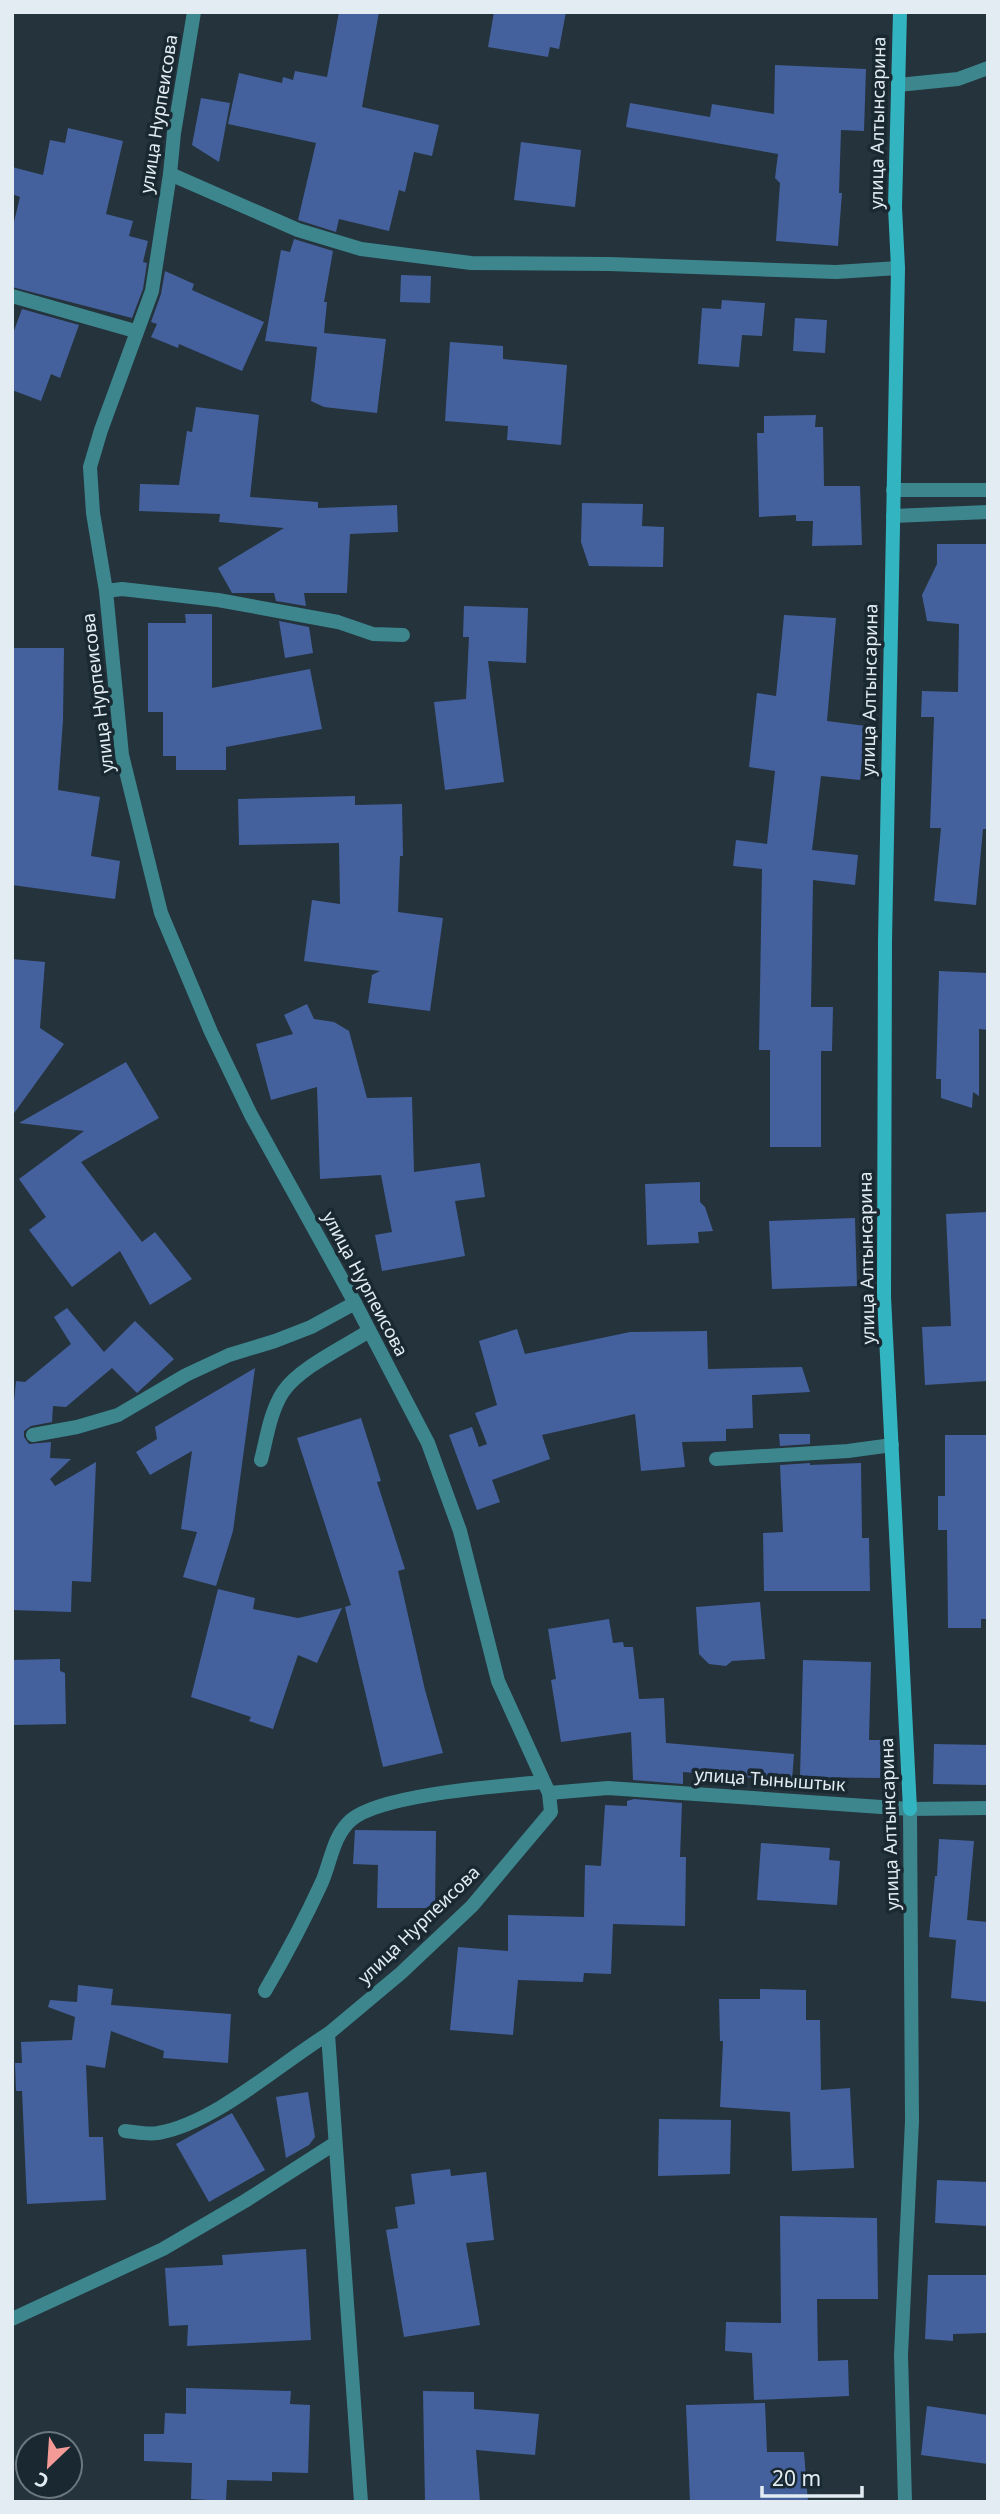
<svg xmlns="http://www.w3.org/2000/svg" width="1000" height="2514" viewBox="0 0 1000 2514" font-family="'Noto Sans',sans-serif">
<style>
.building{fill:#45619d}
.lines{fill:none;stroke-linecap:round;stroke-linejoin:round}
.lane{stroke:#3d868d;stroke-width:14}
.street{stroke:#3d868d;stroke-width:14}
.secondary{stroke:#32b5c1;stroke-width:14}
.labels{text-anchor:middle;stroke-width:7;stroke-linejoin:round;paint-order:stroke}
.street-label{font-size:18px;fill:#e2ecf2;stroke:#1a2931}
</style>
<rect width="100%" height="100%" fill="#24333c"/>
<!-- building -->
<g class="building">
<polygon points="339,12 379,12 362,107 439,125 432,156 414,152 405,192 399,190 389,231 339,219 336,232 298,220 316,143 228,124 239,73 282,83 283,77 293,80 295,71 327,77"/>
<polygon points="494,12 566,12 559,49 550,47 548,57 488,47"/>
<polygon points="775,65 866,69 864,131 841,130 839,193 842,193 838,246 776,241 780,183 775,178 778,154 626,127 630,103 710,117 712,104 774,114"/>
<polygon points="201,98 230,103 219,162 192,145"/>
<polygon points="68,128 123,141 106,214 133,221 129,236 148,241 143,262 147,263 143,289 132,318 12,287 12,230 20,197 12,194 12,167 43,175 50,140 65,143"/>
<polygon points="521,142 581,150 575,207 514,200"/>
<polygon points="294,239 333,251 324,302 327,302 324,333 386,339 377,413 324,407 311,401 317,347 265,341 281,250 290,252"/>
<polygon points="165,271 194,284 192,290 264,322 242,371 179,344 178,348 151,337 157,324 151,322 161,294"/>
<polygon points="401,275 431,276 430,303 400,302"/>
<polygon points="722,300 765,303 762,336 742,335 739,367 698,364 702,308 721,309"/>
<polygon points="22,309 79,325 60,378 51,374 41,401 12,390 12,336"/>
<polygon points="795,318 827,320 825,353 793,351"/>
<polygon points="450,342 503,346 503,359 567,365 561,445 507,440 508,426 445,421"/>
<polygon points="196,407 259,415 250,497 318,502 318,508 397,505 398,532 350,534 347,593 304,593 306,606 276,601 274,593 232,593 218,568 284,528 219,522 220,514 139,511 140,484 179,485 187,431 192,432"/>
<polygon points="816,415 815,427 823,427 824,486 860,486 862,545 812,546 813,521 796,521 796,515 759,517 757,433 764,433 764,416"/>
<polygon points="582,503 643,504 642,526 664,527 663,567 589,566 581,542"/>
<polygon points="937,544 988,544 988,829 983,829 976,905 934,901 941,828 930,828 934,717 921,717 922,691 958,692 959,624 927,621 922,595 937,564"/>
<polygon points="464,606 528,608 526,663 488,661 504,782 445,790 434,702 466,699 469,637 463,637"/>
<polygon points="185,614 212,614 212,688 310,669 322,729 226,747 226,770 176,770 176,756 163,756 163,712 148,712 148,623 186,623"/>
<polygon points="784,615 836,618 827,721 866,726 860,780 821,776 812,850 858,855 855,885 813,880 811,1007 833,1007 832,1051 821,1051 821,1147 770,1147 770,1050 759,1050 762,869 733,866 736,840 767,844 775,771 749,767 757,693 776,696"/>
<polygon points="279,621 309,627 313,653 285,658"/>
<polygon points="12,648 64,648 63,720 58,790 100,797 91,856 120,861 115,899 12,885"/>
<polygon points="355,796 355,805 402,804 403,856 400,856 398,912 443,918 430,1011 368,1003 372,975 380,971 304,961 312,900 340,904 339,843 239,845 238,799"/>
<polygon points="12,959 45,962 40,1028 64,1044 12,1116"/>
<polygon points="939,971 988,973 988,1030 979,1029 979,1096 973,1092 972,1108 941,1098 941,1079 936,1079"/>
<polygon points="307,1004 314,1019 334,1022 349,1031 367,1098 412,1097 414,1172 480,1163 485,1197 455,1201 465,1256 382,1271 375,1235 392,1232 381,1175 320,1179 317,1087 271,1100 256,1044 293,1034 284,1015"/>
<polygon points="126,1062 159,1118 81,1162 142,1242 155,1232 192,1279 150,1305 120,1251 72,1287 29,1230 46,1217 19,1179 84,1131 19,1123"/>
<polygon points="700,1182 700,1202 705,1207 713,1231 698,1232 699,1243 647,1245 645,1184"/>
<polygon points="988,1212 988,1381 925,1385 922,1327 951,1326 946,1214"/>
<polygon points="855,1218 857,1286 772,1289 769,1221"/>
<polygon points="67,1308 104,1352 135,1321 174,1359 137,1393 112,1368 66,1407 53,1406 52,1422 31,1426 24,1431 24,1437 29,1444 51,1442 50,1458 71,1459 50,1479 55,1486 96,1462 91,1582 72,1581 71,1612 12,1610 12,1422 16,1381 25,1382 71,1344 54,1317"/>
<polygon points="517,1329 525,1354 630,1332 707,1331 708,1369 802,1367 810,1392 752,1395 753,1428 726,1429 726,1441 682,1442 685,1467 641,1471 635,1414 542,1435 550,1459 492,1480 500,1502 477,1510 449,1435 472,1427 479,1447 487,1444 475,1413 497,1405 479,1341"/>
<polygon points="255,1368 233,1531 216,1586 183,1577 197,1532 181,1529 192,1451 150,1475 136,1452 157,1439 155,1427"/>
<polygon points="361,1418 381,1481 377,1482 405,1569 398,1571 425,1690 443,1753 383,1767 345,1607 351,1605 297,1438"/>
<polygon points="779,1434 810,1434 810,1444 780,1446"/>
<polygon points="945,1435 988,1435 988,1619 981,1619 981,1628 948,1628 947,1530 938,1530 938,1496 945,1496"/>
<polygon points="810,1463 810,1465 861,1463 862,1538 869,1538 870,1591 764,1591 763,1533 783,1532 780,1465"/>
<polygon points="218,1589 255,1598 253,1609 298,1618 342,1608 317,1663 298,1655 273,1729 249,1721 251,1717 191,1697"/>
<polygon points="760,1602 765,1659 732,1661 726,1666 709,1664 699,1654 696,1607"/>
<polygon points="609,1619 613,1643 623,1642 624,1647 633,1647 639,1699 664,1698 666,1743 794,1754 792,1781 683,1772 683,1784 633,1780 631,1732 561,1742 551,1680 556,1679 548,1629"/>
<polygon points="60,1659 60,1671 65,1673 66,1724 12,1725 12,1660"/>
<polygon points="803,1660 871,1662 869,1740 881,1740 880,1778 800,1777"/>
<polygon points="934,1744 988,1745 988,1785 933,1784"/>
<polygon points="634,1799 682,1803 680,1857 686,1857 685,1926 613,1924 611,1974 584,1973 583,1982 518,1980 513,2035 450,2030 458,1947 508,1951 508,1915 584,1917 585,1865 601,1866 605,1805 627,1806 627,1801"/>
<polygon points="355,1830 436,1831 435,1908 377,1908 378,1865 353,1864"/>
<polygon points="939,1839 974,1841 967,1920 988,1922 988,2002 951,1998 956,1940 929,1937 935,1876 937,1876"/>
<polygon points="761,1843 830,1848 829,1860 840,1861 837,1905 757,1900"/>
<polygon points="78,1985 113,1989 111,2005 231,2014 228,2063 163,2058 164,2051 111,2031 105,2068 86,2065 89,2137 103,2137 106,2200 27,2204 22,2091 16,2091 15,2063 22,2063 21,2042 72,2040 75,2017 48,2007 50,2000 77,2002"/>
<polygon points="760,1989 806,1990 806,2020 820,2020 821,2090 850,2088 854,2168 792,2171 790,2112 720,2107 723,2041 720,2041 719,1999 760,1999"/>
<polygon points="308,2092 315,2137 309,2145 286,2158 276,2097"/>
<polygon points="232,2113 265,2170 209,2202 176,2144"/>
<polygon points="659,2119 731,2120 730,2174 658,2176"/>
<polygon points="450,2169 451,2176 486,2172 494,2240 466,2243 480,2325 404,2337 386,2230 398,2228 395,2207 415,2204 411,2174"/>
<polygon points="937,2180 988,2182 988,2226 935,2223"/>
<polygon points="780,2216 877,2218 878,2299 817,2299 818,2361 848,2360 849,2396 754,2400 752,2353 725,2351 726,2322 781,2323"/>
<polygon points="306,2249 311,2340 187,2346 188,2325 169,2326 165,2268 223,2265 222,2255"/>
<polygon points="928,2275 988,2275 988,2333 953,2334 953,2341 925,2339"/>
<polygon points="186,2388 291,2391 290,2404 310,2405 308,2473 272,2472 272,2481 227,2480 226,2501 191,2499 192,2463 144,2461 144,2434 164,2434 165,2413 186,2414"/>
<polygon points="423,2391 474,2392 474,2409 539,2414 535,2455 476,2450 480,2502 425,2502"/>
<polygon points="765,2403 767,2452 804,2452 808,2502 690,2502 686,2405"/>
<polygon points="927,2406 988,2415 988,2464 921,2455"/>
</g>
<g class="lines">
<!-- lane -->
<g class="lane">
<polyline points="898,85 958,79 988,68"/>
<polyline points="893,490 988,490"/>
</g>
<!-- street -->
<g class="street">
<polyline points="194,12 174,133 170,174 152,291 101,430 90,467 93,513 106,591 122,755 161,913 211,1032 251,1115 355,1303 428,1443 460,1531 498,1681 549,1793 551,1812 472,1906 401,1973 328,2034 361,2502"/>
<polyline points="170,174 298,230 361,249 471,263 609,264 836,272 898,268"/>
<polyline points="12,296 135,331"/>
<polyline points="893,516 988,512"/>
<polyline points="106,591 122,589 218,600 338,622 373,634 403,635"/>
<polyline points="33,1435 77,1427 118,1415 186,1375 229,1355 275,1341 311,1327 355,1303"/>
<polyline points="716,1459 848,1451 892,1445"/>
<path d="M261,1460c6,-23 9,-48 22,-68 16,-24 61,-45 86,-61"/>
<polyline points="549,1793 608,1788 910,1809 988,1808"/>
<path d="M265,1991c21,-36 40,-72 57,-109 9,-21 11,-46 29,-62 30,-26 150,-34 192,-38"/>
<path d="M125,2131c11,1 23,4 33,2 57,-10 120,-68 170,-99"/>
<polyline points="12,2319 163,2249 245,2201 334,2144"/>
<polyline points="905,2502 901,2355 912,2121 910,1809"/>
</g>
<!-- secondary -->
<polyline class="secondary" points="900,12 895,207 898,268 885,941 884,1297 910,1809"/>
</g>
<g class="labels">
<!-- street labels -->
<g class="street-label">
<text transform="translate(159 114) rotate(-81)" y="6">улица Нурпеисова</text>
<text transform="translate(878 123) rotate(-89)" y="6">улица Алтынсарина</text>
<text transform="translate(870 690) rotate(-89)" y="6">улица Алтынсарина</text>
<text transform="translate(98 693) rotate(-97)" y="6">улица Нурпеисова</text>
<text transform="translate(867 1258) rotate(-91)" y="6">улица Алтынсарина</text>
<text transform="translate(365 1284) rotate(62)" y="6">улица Нурпеисова</text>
<text transform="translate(770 1780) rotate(4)" y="6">улица Тыныштык</text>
<text transform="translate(890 1824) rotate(-92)" y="6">улица Алтынсарина</text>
<text transform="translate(419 1925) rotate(-44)" y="6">улица Нурпеисова</text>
</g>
</g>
<!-- border -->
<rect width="1000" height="2514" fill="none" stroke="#e2ecf2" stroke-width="28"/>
<!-- north arrow -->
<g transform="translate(49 2465) rotate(205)"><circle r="33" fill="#1a2931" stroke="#6a777e" stroke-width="2"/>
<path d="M0-5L12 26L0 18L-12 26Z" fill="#f59b97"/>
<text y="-10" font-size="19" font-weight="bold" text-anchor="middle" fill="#e2ecf2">С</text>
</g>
<!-- scale -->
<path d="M762 2486v10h100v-10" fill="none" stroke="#e2ecf2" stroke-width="3.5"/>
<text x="772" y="2486" font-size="21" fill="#e2ecf2" stroke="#1a2931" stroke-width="5" paint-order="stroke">20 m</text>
</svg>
